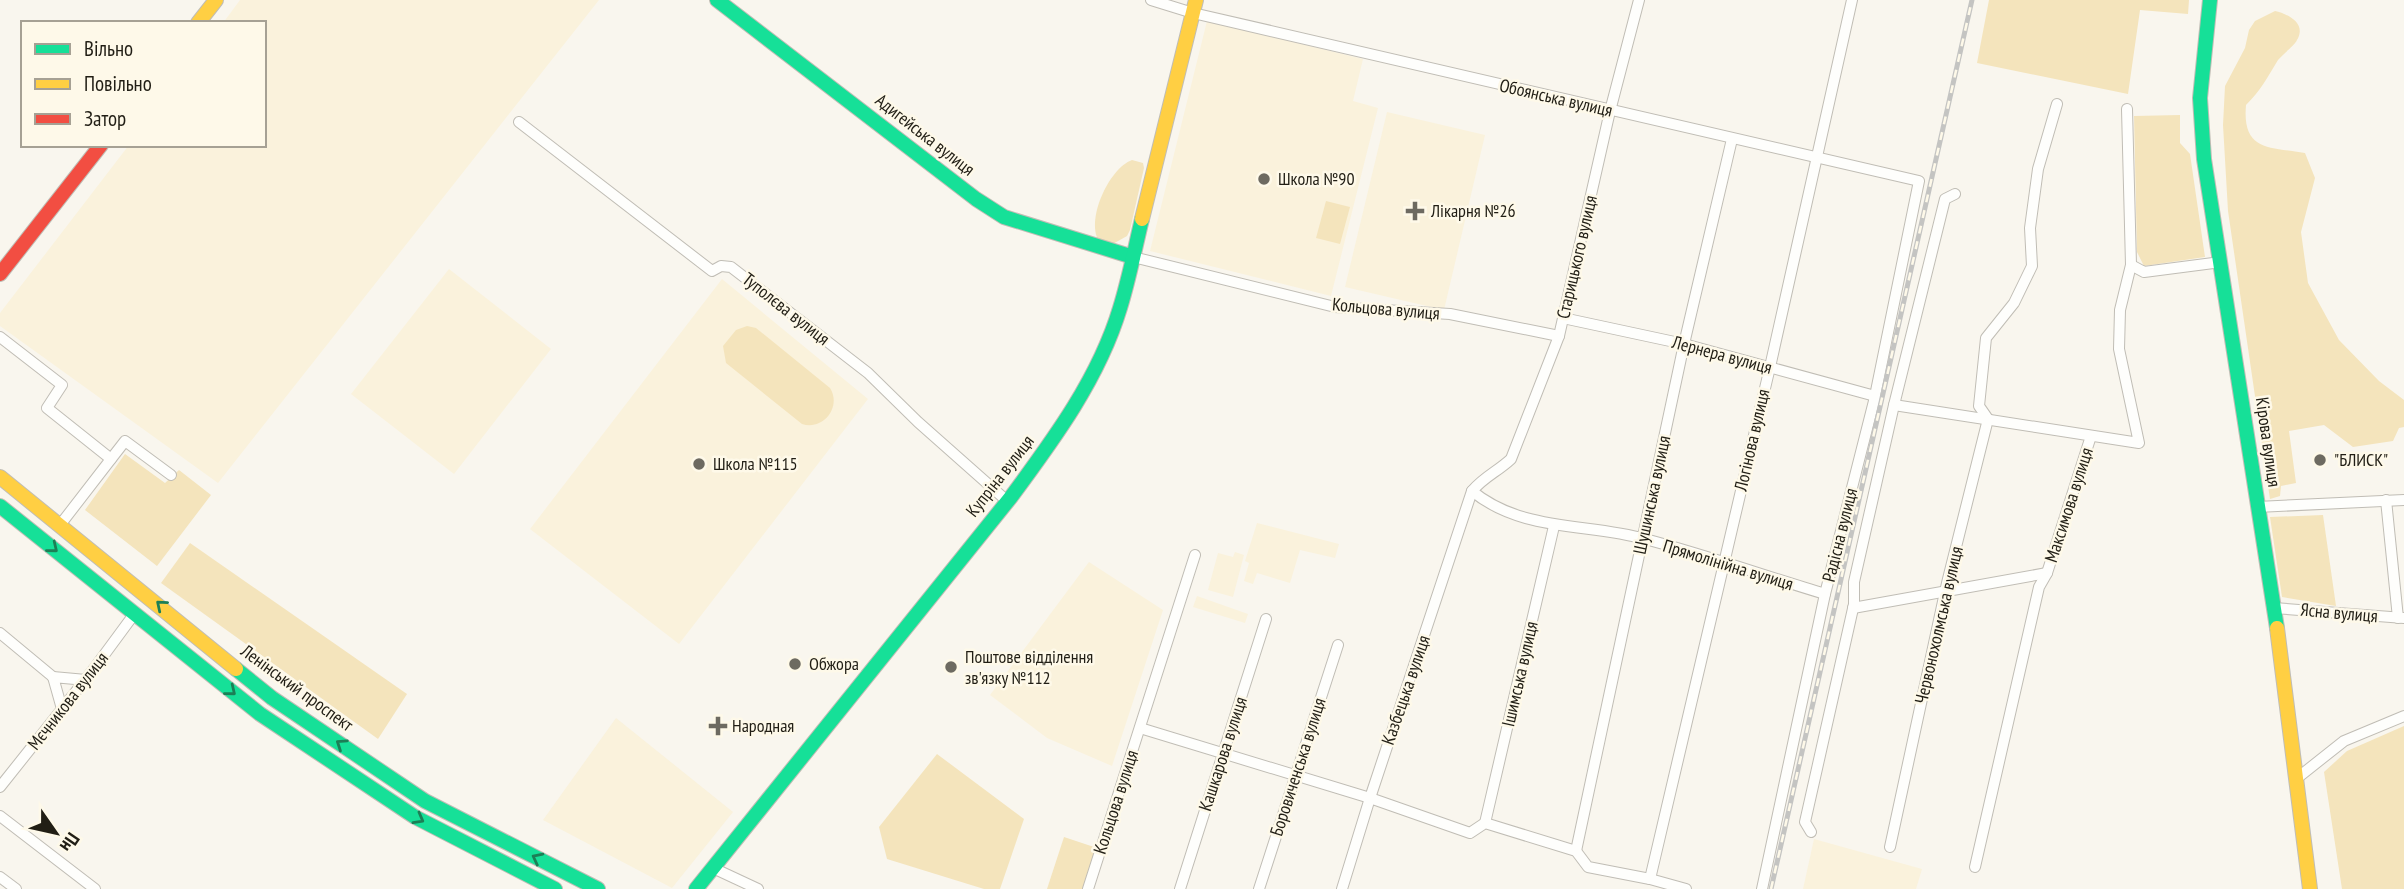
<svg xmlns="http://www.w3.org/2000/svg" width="2404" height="889" viewBox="0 0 2404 889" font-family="'PT Sans Narrow',sans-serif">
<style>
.built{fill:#faf2dc}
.green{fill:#f4e4bc}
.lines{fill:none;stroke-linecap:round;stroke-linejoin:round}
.street-casing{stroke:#c0bdb5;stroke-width:12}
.fast-casing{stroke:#c0bdb5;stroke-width:16}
.slow-casing{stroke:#c0bdb5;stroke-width:16}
.jam-casing{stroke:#c0bdb5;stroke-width:16}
.street{stroke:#fefefc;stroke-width:10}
.fast{stroke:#16e098;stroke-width:14}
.slow{stroke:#ffcf43;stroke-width:14}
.jam{stroke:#f24e42;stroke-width:14}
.rail-casing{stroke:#c4c4c2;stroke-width:5}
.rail{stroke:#fef9e9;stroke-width:2.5;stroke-dasharray:8;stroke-linecap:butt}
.oneway{stroke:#1c7f56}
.poi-dot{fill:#6d6a61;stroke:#fef9e9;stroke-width:2.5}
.labels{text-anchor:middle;stroke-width:5;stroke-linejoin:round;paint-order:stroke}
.street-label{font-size:18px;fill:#211e15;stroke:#fef9e9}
.poi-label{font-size:18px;fill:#211e15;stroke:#fef9e9;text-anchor:start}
</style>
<rect width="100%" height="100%" fill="#f9f6ee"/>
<!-- built -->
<g class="built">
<polygon points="240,0 599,0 218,483 0,326 0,313 129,145 264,145 264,23 223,23"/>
<polygon points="1207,21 1363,59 1353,101 1378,108 1331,296 1150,251"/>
<polygon points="1387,112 1485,135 1444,310 1345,287"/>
<polygon points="449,269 551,349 454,474 351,394"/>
<polygon points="722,279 868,399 679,644 530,529"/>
<polygon points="1257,523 1339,544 1335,558 1300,550 1290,583 1257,573 1253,584 1244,581 1249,563 1245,561"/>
<polygon points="1235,552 1244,555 1233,597 1208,590 1218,553 1233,557"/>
<polygon points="1089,562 1163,610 1112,766 1047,738 990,695"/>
<polygon points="1197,596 1248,614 1245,623 1193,607"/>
<polygon points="616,718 733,812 672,888 543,820"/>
<polygon points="1814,839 1922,869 1916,889 1803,889"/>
</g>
<!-- green -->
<g class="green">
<polygon points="1989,0 2189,0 2188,14 2140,10 2128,94 1977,63"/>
<path d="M2275,11c13,3 32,12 22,29 -2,5 -13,13 -19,20 -11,18 -17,30 -32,45 -4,46 23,42 59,48l10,25 -14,54 7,51 31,57 40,41 25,19v27l-5,1 -6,13 -40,6 -29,-22 -35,6 7,52 -15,3 -1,10 -10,3 -42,-288 -5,-86 2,-39 20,-38 4,-18 6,-9z"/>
<polygon points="2180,115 2180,143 2190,154 2205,257 2144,266 2137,252 2134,116"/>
<path d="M1132,160l11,3 1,5 -14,62 -3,6 -16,9 -11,-2c-16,-21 9,-75 32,-83z"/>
<polygon points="1326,201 1350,207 1340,244 1316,238"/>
<path d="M747,326l9,2 74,60c12,19 -7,43 -28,36l-76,-61 -3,-17 13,-16z"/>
<polygon points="125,454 165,483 179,470 211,495 157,566 85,510"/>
<polygon points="2323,515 2336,606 2282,597 2270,517"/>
<polygon points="190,543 407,694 378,739 161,583"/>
<polygon points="2404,726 2404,889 2342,889 2324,772 2347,751"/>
<polygon points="937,754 1024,819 1000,889 984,889 887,859 879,827"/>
<polygon points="1064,837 1097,848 1083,889 1047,889"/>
</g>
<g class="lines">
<!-- street casing -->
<g class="street-casing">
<g id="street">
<polyline points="1151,0 1193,13 1919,181 1874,401 1825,594 1762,889"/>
<polyline points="519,122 712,271 721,266 731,267 868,373 918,422 1006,500"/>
<polyline points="1133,257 1335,307 1450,314 1559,336"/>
<polyline points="2131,265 2144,272 2221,262"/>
<polyline points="1563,318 1684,344 1875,396 1874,401"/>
<polyline points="0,337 62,385 47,408 111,459 60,525"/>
<polyline points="1894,405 2139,443 2119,349 2120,310 2131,265 2127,109"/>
<polyline points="111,459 125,441 171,475"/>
<path d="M1472,491c50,41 115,32 173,48 61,16 120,37 180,55"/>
<polyline points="2386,500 2398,618"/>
<polyline points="2257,507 2404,500"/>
<polyline points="1853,608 2047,573"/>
<polyline points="2274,608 2404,618"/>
<polyline points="0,633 53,677"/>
<polyline points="62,709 53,677 86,680"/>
<polyline points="1140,728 1370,798 1470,833 1485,823 1576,851 1588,867 1650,879 1686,889"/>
<polyline points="2296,779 2344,741 2404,716"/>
<polyline points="0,787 93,670 135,613"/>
<polyline points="0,816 95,889"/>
<polyline points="1485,823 1554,526"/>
<polyline points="1811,832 1805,822 1854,604 1854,582 1894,405 1945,199 1955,194"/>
<polyline points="1890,847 1947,583 1988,419 1979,406 1986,338 2014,303 2032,266 2030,228 2038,169 2057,104"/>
<polyline points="1576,851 1684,344 1732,139"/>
<polyline points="1975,867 2039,587 2047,573 2091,436"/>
<polyline points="713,868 758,889"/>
<polyline points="0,877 16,889"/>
<polyline points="1650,879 1770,367 1852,0"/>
<polyline points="1088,889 1195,555"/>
<polyline points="1180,889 1266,619"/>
<polyline points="1259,889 1338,645"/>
<path d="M1342,889l28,-91 102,-307c13,-15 25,-19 39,-32l48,-123 51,-225 29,-111"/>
</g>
</g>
<!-- fast casing -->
<g class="fast-casing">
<g id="fast">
<polyline points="717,0 976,199 1004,217 1133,257"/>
<polyline points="2210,0 2200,98 2204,159 2277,628"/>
<polyline points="0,506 260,714 415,817 555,889"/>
<polyline points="236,669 272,698 425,801 598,889"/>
<path d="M696,889l315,-392c43,-58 88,-119 109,-189 9,-29 15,-60 22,-89"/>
</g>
</g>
<!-- slow casing -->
<g class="slow-casing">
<g id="slow">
<polyline points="198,23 216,0"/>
<polyline points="1142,219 1196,0"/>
<polyline points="0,477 236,669"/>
<polyline points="2277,628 2310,889"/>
</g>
</g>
<!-- jam casing -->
<g class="jam-casing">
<polyline id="jam" points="0,274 101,145"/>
</g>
<!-- street -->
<use href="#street" class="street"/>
<!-- fast -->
<use href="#fast" class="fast"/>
<!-- slow -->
<use href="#slow" class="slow"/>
<!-- jam -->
<use href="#jam" class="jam"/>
<!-- rail casing -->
<g class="rail-casing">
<polyline id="rail" points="1771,889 1972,0"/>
</g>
<!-- rail -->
<use href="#rail" class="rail"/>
</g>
<!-- one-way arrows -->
<defs><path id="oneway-chevron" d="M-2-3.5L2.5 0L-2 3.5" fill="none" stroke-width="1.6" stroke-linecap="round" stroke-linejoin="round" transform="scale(1.75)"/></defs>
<g class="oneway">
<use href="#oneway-chevron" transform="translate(53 548) rotate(39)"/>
<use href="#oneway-chevron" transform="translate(161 605) rotate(-140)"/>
<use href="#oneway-chevron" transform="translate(231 691) rotate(39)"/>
<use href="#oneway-chevron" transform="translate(341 744) rotate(-146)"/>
<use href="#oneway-chevron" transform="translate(419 819) rotate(29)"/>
<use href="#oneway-chevron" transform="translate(537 858) rotate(-153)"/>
</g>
<!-- markers -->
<g class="poi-dot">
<circle cx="1264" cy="179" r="7"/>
<path d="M1411.5 200.5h7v7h7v7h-7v7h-7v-7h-7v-7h7z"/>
<circle cx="2320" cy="460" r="7"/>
<circle cx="699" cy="464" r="7"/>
<circle cx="795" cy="664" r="7"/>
<circle cx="951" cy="667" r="7"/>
<path d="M714.5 715.5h7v7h7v7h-7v7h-7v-7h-7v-7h7z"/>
</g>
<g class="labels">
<!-- street labels -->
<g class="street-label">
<text transform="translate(1556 98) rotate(13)" y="6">Обоянська вулиця</text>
<text transform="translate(925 135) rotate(38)" y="6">Адигейська вулиця</text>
<text transform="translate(1577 257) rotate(-77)" y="6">Старицького вулиця</text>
<text transform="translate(786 309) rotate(38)" y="6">Туполєва вулиця</text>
<text transform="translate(1386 309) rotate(5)" y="6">Кольцова вулиця</text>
<text transform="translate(1722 355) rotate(15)" y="6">Лернера вулиця</text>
<text transform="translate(1752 440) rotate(-77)" y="6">Логінова вулиця</text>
<text transform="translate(2268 442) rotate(82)" y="6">Кірова вулиця</text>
<text transform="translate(1000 476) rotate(-52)" y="6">Купріна вулиця</text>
<text transform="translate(1652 495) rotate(-78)" y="6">Шушинська вулиця</text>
<text transform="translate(2069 505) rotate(-72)" y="6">Максимова вулиця</text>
<text transform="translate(1840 535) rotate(-76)" y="6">Радісна вулиця</text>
<text transform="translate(1728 565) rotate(17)" y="6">Прямолінійна вулиця</text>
<text transform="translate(2339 613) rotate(5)" y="6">Ясна вулиця</text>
<text transform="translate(1939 625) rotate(-77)" y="6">Червонохолмська вулиця</text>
<text transform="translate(1520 674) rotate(-77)" y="6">Ішимська вулиця</text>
<text transform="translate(297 688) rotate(36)" y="6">Ленінський проспект</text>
<text transform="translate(1406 690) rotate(-71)" y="6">Казбецька вулиця</text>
<text transform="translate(68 701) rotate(-52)" y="6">Мєчникова вулиця</text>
<text transform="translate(1223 754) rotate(-72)" y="6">Кашкарова вулиця</text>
<text transform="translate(1298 767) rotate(-72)" y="6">Боровиченська вулиця</text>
<text transform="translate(1116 802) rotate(-72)" y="6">Кольцова вулиця</text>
</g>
<!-- poi labels -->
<g class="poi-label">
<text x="1278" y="185">Школа №90</text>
<text x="1431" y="217">Лікарня №26</text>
<text x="2334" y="466">"БЛИСК"</text>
<text x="713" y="470">Школа №115</text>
<text x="965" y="663">Поштове відділення<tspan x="965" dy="21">зв'язку №112</tspan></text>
<text x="809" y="670">Обжора</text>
<text x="732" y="732">Народная</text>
</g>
</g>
<!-- legend -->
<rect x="21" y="21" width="245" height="126" fill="#fef9e9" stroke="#a6a194" stroke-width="2"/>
<rect x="35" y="44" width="35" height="10" fill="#16e098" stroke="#a6a194" stroke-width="2"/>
<text x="84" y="56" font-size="21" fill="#211e15">Вільно</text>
<rect x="35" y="79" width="35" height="10" fill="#ffcf43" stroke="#a6a194" stroke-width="2"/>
<text x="84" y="91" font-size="21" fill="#211e15">Повільно</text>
<rect x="35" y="114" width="35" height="10" fill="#f24e42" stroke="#a6a194" stroke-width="2"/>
<text x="84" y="126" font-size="21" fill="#211e15">Затор</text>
<!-- north arrow -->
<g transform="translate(56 833) rotate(124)" stroke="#fef9e9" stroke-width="5" paint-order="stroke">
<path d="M0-5L12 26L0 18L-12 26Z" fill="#211e15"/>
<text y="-10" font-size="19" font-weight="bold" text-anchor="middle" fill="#211e15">Пн</text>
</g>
</svg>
